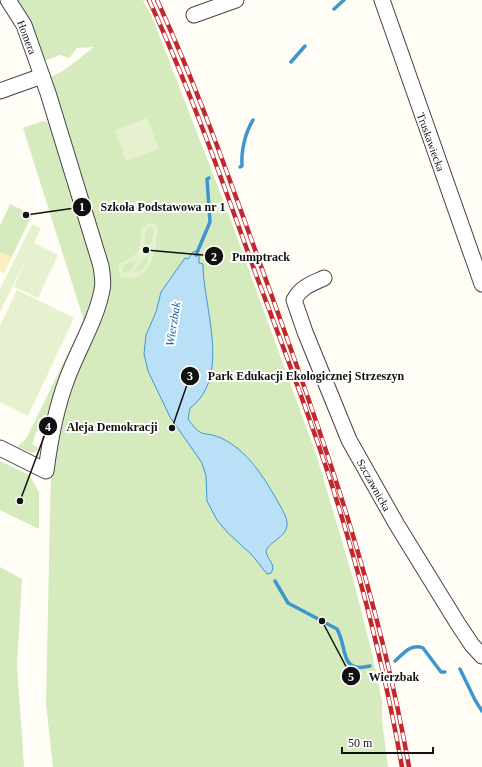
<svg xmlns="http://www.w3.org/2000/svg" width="482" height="767" viewBox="0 0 482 767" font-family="'Times New Roman',serif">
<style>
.green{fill:#d5ebbd}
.sand{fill:#fbeec1}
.pitch{fill:#e6f2cf;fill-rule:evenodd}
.water{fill:#b9e0f7;stroke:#3f96cf}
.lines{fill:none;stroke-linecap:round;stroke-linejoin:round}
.stream{stroke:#3f96cf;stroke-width:3.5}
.minor-casing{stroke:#444;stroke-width:17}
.minor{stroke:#fff;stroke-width:15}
.rail-casing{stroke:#c4262e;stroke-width:4.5}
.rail{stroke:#fff;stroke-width:3;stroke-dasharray:9;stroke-linecap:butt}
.labels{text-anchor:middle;stroke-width:4;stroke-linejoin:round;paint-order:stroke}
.street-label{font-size:11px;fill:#111;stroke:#fff}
.water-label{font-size:12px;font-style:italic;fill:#1768a6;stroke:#fff}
.leader{fill:none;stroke:#111;stroke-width:1.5}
.callout-dot{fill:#111;stroke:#fff;stroke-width:1.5}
.mark-label{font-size:12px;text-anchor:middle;font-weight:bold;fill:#fff}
.callout-label{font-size:12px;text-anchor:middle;font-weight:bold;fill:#111;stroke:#fff;stroke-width:4;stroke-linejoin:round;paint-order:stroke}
</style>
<rect width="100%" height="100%" fill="#fffdf5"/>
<!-- green -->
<g class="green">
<polygon points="13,0 143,0 153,19 230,218 317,457 352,575 372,653 382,701 382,721 388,767 53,767 46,704 51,467 65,398 105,293 66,127 51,77 63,71 94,47 77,48 69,58 61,55 43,61"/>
<polygon points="43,121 50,123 99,281 49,416 43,415 32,444 38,448 37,451 32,453 17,447 26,439 84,321 23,128"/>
<polygon points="10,204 32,215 4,273 0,271 0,226"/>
<polygon points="0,461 29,475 39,492 39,529 0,510"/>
<polygon points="0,567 22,579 17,665 24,767 0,767"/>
</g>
<!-- sand -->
<polygon class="sand" points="0,252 12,257 4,273 0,271"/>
<!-- pitch -->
<g class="pitch">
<polygon points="147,118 159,149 126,161 115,130"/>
<path d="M148,223l8,2c3,6 1,12 0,19 -4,18 -11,41 -36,32l-2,-10c4,-6 9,-5 13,-8 12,-8 8,-19 11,-30zM149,227l4,1c2,7 -3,18 -9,21l1,-15zM150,252l-4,14 -8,6h-3v-3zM134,260l2,3 -6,8 -7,2v-7z"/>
<polygon points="32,224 41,228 34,243 58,255 38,298 14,287 28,255 0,312 0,289"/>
<polygon points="17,290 74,318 28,416 0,402 0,326"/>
</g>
<!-- water -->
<path class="water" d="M196,251l3,3v9l4,1c0,43 29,113 -13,144l-2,11c15,21 14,11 33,19 26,12 42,38 56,62 4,8 11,17 10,26 -2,12 -17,15 -21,25 1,9 11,14 5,22l-4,1 -15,-19 -25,-23 -10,-12 -10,-19 -1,-25 -4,-13 -32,-46 -22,-46 -4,-17 2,-19 10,-23 5,-20 24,-34 3,1 5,-7z"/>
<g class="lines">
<!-- stream -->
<g class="stream">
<polyline points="334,9 344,0"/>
<polyline points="291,62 305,46"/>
<path d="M240,167l2,-1c-1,-15 3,-33 11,-46"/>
<polyline points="196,255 210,222 207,179 209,178"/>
<path d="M275,581l13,22 49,26c11,19 2,45 33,37"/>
<path d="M395,661c8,-7 16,-18 28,-13l18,24h4"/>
<polyline points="460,669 475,700 482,711"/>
</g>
<!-- minor casing -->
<g class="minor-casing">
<g id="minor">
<polyline points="382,0 482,284"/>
<polyline points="194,15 236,0"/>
<polyline points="0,91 42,76"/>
<path d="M324,278c-13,6 -23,9 -30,22l11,32 44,108 48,85 61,99 14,21 10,11"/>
<path d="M0,448l46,23c4,-31 10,-63 21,-92 11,-30 29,-58 35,-89 2,-8 0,-16 -1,-24l-53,-173 -24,-68 -16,-25"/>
</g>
</g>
<!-- minor -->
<use href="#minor" class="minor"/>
<!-- rail casing -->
<g class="rail-casing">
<g id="rail">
<path d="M149,0c42,91 75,186 109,280 25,66 50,132 72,199 30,94 55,191 72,288"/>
<path d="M157,0c42,91 75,186 109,280 59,162 113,316 143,487"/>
</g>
</g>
<!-- rail -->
<use href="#rail" class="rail"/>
</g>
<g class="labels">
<!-- street labels -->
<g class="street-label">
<text transform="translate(27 37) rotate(69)" y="4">Homera</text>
<text transform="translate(431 142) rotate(70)" y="4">Truskawiecka</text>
<text transform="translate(374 485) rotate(61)" y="4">Szczawnicka</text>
</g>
<!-- water labels -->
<g class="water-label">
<text transform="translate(173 324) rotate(-81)" y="4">Wierzbak</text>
</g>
</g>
<!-- callouts -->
<path class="leader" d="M26 215L82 207M146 250L214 256M172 428L190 376M20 501L48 426M322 621L351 676"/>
<g class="callout-dot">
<circle cx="26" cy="215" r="4"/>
<circle cx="146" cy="250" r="4"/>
<circle cx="172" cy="428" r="4"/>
<circle cx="20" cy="501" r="4"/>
<circle cx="322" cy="621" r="4"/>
<circle cx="82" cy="207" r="10"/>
<circle cx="214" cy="256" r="10"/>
<circle cx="190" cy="376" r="10"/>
<circle cx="48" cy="426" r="10"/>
<circle cx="351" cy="676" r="10"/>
</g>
<g class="mark-label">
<text x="82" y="211">1</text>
<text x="214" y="261">2</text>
<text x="190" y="380">3</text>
<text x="48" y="431">4</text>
<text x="351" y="681">5</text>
</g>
<g class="callout-label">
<text x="163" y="211">Szkoła Podstawowa nr 1</text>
<text x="261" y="261">Pumptrack</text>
<text x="306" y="380">Park Edukacji Ekologicznej Strzeszyn</text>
<text x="112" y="431">Aleja Demokracji</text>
<text x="394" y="681">Wierzbak</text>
</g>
<!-- scale -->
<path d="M342 747v6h91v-6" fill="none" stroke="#111111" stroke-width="2"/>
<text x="348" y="747" font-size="12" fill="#111111" stroke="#ffffff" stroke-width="3" paint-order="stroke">50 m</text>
</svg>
